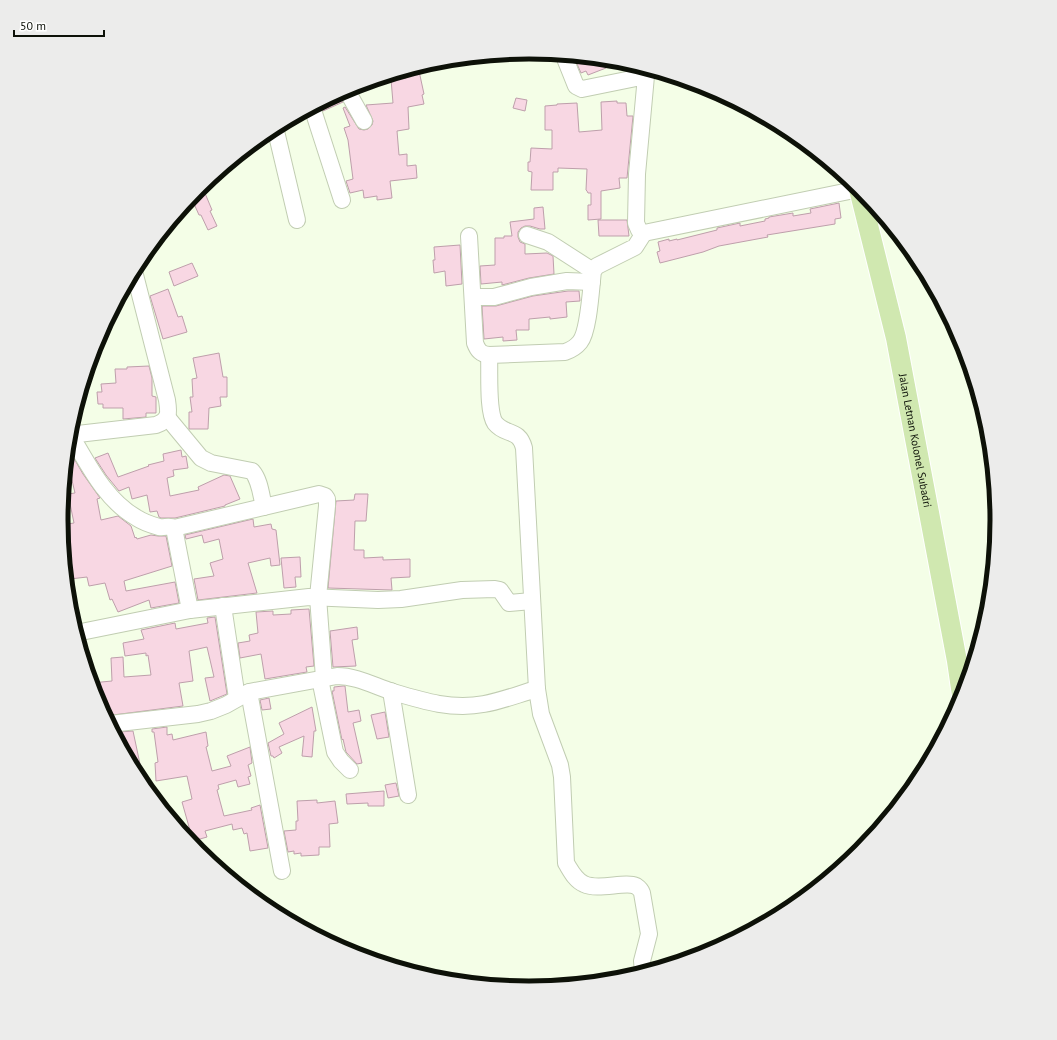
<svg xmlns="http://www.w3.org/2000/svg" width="1057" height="1040" viewBox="0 0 1057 1040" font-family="'PT Sans',sans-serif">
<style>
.building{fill:#f8d7e3;stroke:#be9fab}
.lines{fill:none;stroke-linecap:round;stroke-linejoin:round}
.minor-casing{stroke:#c1cdb2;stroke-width:18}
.major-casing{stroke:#fff;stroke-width:22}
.minor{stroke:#fff;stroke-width:16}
.major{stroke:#d0e8b0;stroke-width:20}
.labels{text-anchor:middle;stroke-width:3;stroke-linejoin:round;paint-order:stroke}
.street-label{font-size:11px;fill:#0d1108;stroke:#fff}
.rim{fill:none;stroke:#0d1108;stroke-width:5}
</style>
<rect width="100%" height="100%" fill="#f4fee7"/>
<!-- building -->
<g class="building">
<polygon points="574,57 603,59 606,68 588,75 586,71 581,73"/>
<polygon points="419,71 424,94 422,95 424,104 408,107 409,129 397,131 399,155 407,154 407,166 416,165 417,178 390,181 392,198 377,200 377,196 364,198 363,190 350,193 346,181 353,179 348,140 344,128 350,126 343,108 345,107 359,129 364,130 368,129 372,125 373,121 366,105 393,103 391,79 406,78 406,76 411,76 410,73"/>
<polygon points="338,94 343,102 323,111 320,103"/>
<polygon points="516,98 527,100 525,111 513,108"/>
<polygon points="617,101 617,103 626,103 627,116 633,116 627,178 619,178 620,188 601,191 601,219 588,220 588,205 591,205 591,193 588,193 587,191 586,190 587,169 558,168 558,172 553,172 553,190 531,190 532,172 528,171 528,162 530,162 531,148 552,149 552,130 545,130 545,106 557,105 557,104 577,103 579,132 602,130 601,102"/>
<polygon points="202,186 212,210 210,211 217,226 208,230 201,215 199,215 191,197"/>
<polygon points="839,203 841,218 835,219 835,224 767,235 768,237 719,246 703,252 660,263 657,252 660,251 658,242 669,239 669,241 677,239 677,240 717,230 717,228 740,223 740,226 765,221 765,219 769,218 769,217 793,213 793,216 811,213 810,209"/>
<polygon points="543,207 545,229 540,229 530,226 525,226 521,228 518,232 518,237 520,242 525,244 525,254 547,253 553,256 554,274 529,278 502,285 502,282 481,284 480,266 495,265 495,238 504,238 504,236 512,236 510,222 534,219 534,208"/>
<polygon points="598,220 627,220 629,236 599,236"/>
<polygon points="460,245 462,284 446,286 445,271 434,273 433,260 435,260 434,247"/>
<polygon points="192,263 198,276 174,286 169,272"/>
<polygon points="168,289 178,317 182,316 187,332 163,339 150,296"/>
<polygon points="568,291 579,291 580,301 566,302 567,317 550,319 550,317 529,319 529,330 516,330 517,340 503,341 503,337 484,339 482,306 496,306 533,296"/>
<polygon points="219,353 223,377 227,377 227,397 220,397 221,406 209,408 208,429 189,429 189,412 192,412 190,397 193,397 192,379 197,378 193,358"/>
<polygon points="149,366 152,378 152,396 156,397 156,413 146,413 146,417 123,419 123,408 103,408 103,404 98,404 97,392 102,392 101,384 116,383 115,369 127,369 127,367"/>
<polygon points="69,450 83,474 100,498 97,499 101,520 118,516 131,526 135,538 136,537 137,539 151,535 158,536 166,536 172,566 124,581 126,591 175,582 179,603 151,608 149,600 118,612 112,599 110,600 105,583 89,586 87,577 70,579 68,559 64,560 61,525 74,523 68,494 75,493 70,472 65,473 67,451"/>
<polygon points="181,450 182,457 186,456 188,468 173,470 174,476 167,478 170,496 199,490 198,487 224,475 230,476 240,499 225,505 225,506 175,518 161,518 159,517 157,511 150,512 147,495 132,499 129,487 119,491 106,475 95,458 108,453 118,477 149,466 148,465 164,461 163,454"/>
<polygon points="355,494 368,494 366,521 355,521 354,550 364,550 364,558 383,557 383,560 410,559 410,577 391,578 392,590 328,588 336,501 354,500"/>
<polygon points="253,519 254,527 271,524 272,529 276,530 280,565 271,566 270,558 248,563 257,593 198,600 194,579 214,576 210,563 223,559 219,539 204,543 202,535 186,539 185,535"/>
<polygon points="300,557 301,577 295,577 296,587 284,588 281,558"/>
<polygon points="309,609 314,666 306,667 307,672 265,679 261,654 240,658 238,643 250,641 249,635 258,633 256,612 273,611 273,615 291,614 291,610"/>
<polygon points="215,617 227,694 210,701 205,678 214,677 207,647 189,651 193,681 179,683 183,706 105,716 102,698 96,699 91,683 112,681 111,658 123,657 124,677 151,675 148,655 146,656 146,653 125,656 123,643 144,639 141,630 175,623 176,629 208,623 207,618"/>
<polygon points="357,627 358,639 352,640 356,666 333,667 330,631"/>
<polygon points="343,686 345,686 348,712 359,710 361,721 353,723 362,763 357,764 346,752 343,739 342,740 332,691 334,691 334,687"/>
<polygon points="269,698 271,709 262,710 260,700"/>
<polygon points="312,707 316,731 314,731 312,757 302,756 304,736 279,747 282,753 274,758 273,756 271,756 268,743 284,734 279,723"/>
<polygon points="385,712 389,737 377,739 371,715"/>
<polygon points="167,727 167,735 172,734 173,740 206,732 208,746 206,747 212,771 231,766 227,756 250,747 252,763 248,765 251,776 248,777 250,784 238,787 236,780 218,785 219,789 217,790 224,816 252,810 251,808 260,805 268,848 250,851 247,833 244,834 242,828 233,830 232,824 205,831 207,837 193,841 182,802 192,799 187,776 156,781 155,763 158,762 154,732 152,732 152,729"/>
<polygon points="133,731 140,764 132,765 122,748 119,732"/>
<polygon points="396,783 399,796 388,798 385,785"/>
<polygon points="384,791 384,806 368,806 368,803 347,804 346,794"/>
<polygon points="317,800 317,803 335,801 338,823 329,824 330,847 319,847 319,855 301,856 301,853 294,854 294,851 288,852 284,831 296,830 296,821 298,821 297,801"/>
</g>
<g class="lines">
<!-- minor casing -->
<g class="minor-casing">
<g id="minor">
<polyline points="564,56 576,86 582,89 646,76 637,174 636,223 639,230 644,233 859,189"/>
<polyline points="346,89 364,121"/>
<polyline points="312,107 342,200"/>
<polyline points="275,127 297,220"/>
<polyline points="527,235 548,242 593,271"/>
<path d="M469,236l6,107c3,8 6,11 14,12"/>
<polyline points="473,297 494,297 531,287 567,281 592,282"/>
<path d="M167,417l34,41 10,5 41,8c8,9 9,24 12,36"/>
<path d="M70,434c18,30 35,66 67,84 6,4 15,7 22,9 6,1 10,-2 15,1l16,82"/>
<path d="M69,435l87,-10c14,-5 13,-12 11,-25l-33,-129"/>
<polyline points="174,528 319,494 325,496 327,499 327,506 318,597 324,678"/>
<polyline points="223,606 237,698"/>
<polyline points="76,633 190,610 309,597 378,600 401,599 462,590 495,589 500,590 509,603 532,601"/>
<polyline points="320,679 335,752 341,761 350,770"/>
<polyline points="391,691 408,795"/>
<polyline points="249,692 282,871"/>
<path d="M110,724l88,-10 13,-3 15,-6 23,-13 88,-16c20,0 37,10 56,16 30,9 59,18 91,12 17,-3 35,-10 53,-15"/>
<path d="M643,972l-1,-11 7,-27 -7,-41c-1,-3 -3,-5 -6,-7 -11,-5 -38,5 -52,-2 -9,-4 -13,-13 -18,-21l-4,-86 -2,-12 -19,-51 -4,-25 -13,-241c-5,-20 -19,-12 -29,-25 -8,-12 -5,-52 -6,-68l76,-3c6,-2 11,-5 15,-10 9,-11 11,-55 13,-71l4,-5 38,-19 9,-14"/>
</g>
</g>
<!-- major casing -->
<g class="major-casing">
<g id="major">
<path id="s1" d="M859,189l37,149 61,323 5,34"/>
</g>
</g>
<!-- minor -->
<use href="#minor" class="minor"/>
<!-- major -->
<use href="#major" class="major"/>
</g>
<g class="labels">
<!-- street labels -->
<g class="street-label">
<text dy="4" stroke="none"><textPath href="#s1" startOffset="258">Jalan Letnan Kolonel Subadri</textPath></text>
</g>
</g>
<!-- crop -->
<path d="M0 0H1057V1040H0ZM68 520a461 461 0 1 1 922 0a461 461 0 1 1-922 0Z" fill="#ececeb" fill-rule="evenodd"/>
<path class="rim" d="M68 520a461 461 0 1 1 922 0a461 461 0 1 1-922 0Z"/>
<!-- scale -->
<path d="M14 30v6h90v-6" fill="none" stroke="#0d1108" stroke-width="2"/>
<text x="20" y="30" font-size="12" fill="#0d1108" stroke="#ffffff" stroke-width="3" paint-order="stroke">50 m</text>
</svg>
